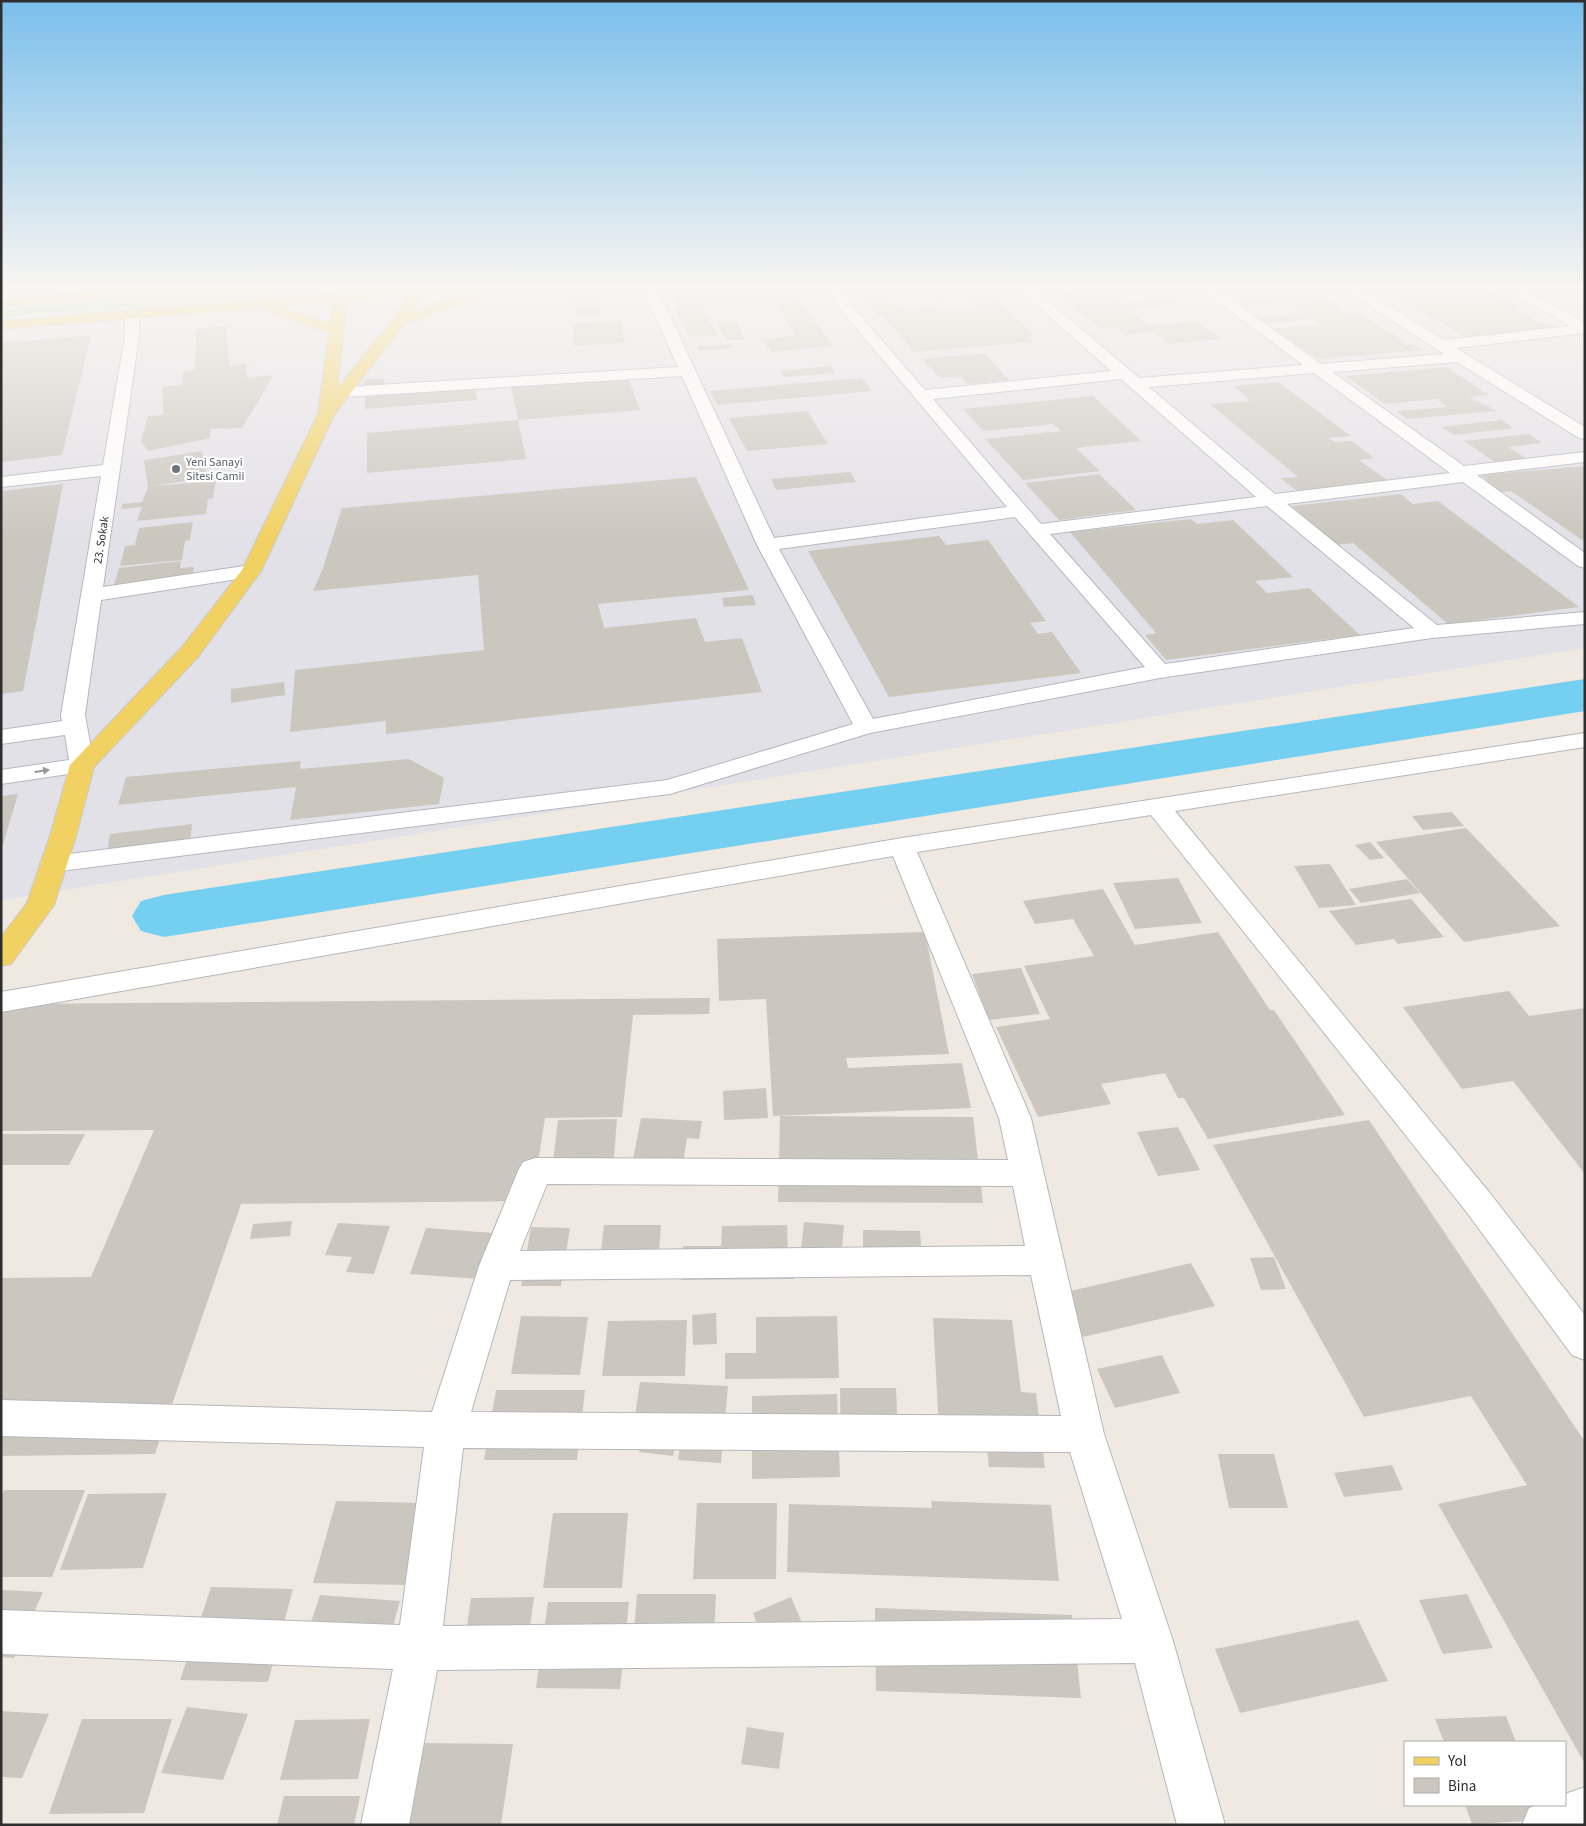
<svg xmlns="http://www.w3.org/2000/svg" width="1586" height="1826" viewBox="0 0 1586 1826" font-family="'Source Sans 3',sans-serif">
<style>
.industrial{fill:#e3e1e8}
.green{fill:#b6e59e}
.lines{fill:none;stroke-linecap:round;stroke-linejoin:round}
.river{fill:#75cff0;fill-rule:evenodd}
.building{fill:#cbc7bf;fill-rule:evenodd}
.minor-casing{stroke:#b4b7c1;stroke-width:2}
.major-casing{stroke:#c9c9c9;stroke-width:2}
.minor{fill:#fff;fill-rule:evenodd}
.major{fill:#f2d163;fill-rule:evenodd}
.oneway{fill:#969696}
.worship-dot{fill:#6b7280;stroke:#fff;stroke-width:2}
.labels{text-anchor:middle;stroke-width:4.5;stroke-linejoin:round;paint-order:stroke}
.far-worship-label{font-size:12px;fill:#5b616d;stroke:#fff;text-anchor:start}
.far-street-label{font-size:12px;fill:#2e2e2e;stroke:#fff}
</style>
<rect width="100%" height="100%" fill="#efe9e1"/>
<!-- industrial -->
<polygon class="industrial" points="1,285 1585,285 1585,648 1,900"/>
<!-- green -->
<polygon class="green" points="273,285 323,285 318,292 1,317 1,310"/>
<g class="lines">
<!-- river -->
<polygon class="river" points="1585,679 1585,711 164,937 141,931 132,916 141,901 164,895"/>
</g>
<!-- building -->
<g class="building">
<polygon points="751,285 787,285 834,346 771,352 761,339 796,335 773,301 701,306 718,336 690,337 674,308 678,307 675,295 694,293 692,289"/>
<path d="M852,285h66l4,4 59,-4 53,50 -7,1 6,6 -119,10 -31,-36h-5zM928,295l5,5 35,-3 11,11 -36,3 -4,-4 -34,2 -5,-6 -15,1 -5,-5z"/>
<polygon points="1265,285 1319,285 1324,288 1305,289 1325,302 1332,302 1348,315 1359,314 1400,338 1395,338 1406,345 1412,344 1422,350 1318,359 1273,329 1320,325 1313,319 1265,323 1257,317 1304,313 1292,305 1296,305"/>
<polygon points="1377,285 1480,285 1521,307 1512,308 1541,323 1548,323 1560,329 1466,337"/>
<polygon points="1101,288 1121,304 1169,299 1176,305 1128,309 1149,325 1196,321 1221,339 1170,344 1155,332 1125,335 1117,328 1101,329 1053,291"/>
<polygon points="570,296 599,296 599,304 576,305 577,301 570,301"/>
<polygon points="1280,296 1288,302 1243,306 1233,299"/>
<polygon points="599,306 600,316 575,317 574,307"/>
<polygon points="734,319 745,339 727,340 715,321"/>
<polygon points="621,320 625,343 574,346 572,323"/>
<polygon points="226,326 229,366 246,364 247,378 274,375 242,428 210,429 210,438 148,451 141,441 148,416 164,415 162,387 182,385 183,372 195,370 196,329"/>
<polygon points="91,335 62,455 1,462 1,343"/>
<polygon points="731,344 734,348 699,351 697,346"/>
<polygon points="984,353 1009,380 967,384 961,376 940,378 922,359"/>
<polygon points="830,366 835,373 784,377 780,371"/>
<polygon points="1446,367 1489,395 1469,397 1497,411 1407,419 1396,411 1448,407 1437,399 1385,404 1346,376"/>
<polygon points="628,377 640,410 518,420 511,387"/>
<polygon points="862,378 872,391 717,405 710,391"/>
<polygon points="366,379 385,379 382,385 363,385"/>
<polygon points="1278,382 1351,436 1328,438 1335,442 1352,441 1374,458 1359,460 1387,480 1332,487 1337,490 1311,493 1296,490 1280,478 1298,477 1210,404 1250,401 1234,386"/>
<polygon points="475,388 477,400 365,409 365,397"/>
<polygon points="1093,396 1141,441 1076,448 1100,471 1023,480 985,439 1061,431 1053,424 983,431 963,409"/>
<polygon points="807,411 828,444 747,451 729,418"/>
<polygon points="518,420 526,459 367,473 367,433"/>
<polygon points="1501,420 1514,428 1454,435 1441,427"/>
<polygon points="1529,434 1542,443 1508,447 1529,460 1498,464 1464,441"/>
<polygon points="202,451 207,478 151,486 216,481 213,498 208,499 206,514 137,521 142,507 121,509 122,504 142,502 148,487 144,460"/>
<polygon points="1585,466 1585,542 1511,491 1499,492 1481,475"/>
<polygon points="850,472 856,482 776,490 771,479"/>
<polygon points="1099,474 1136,510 1059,520 1025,483"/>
<polygon points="696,477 749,590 598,604 604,628 696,618 705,642 742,638 762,692 386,734 386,721 290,732 295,670 484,650 478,575 313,591 323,568 342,508"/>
<polygon points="63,484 23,691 1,694 1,491"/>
<polygon points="1401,494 1413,504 1438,501 1579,607 1448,624 1353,543 1336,545 1292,506"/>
<polygon points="1191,519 1197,524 1233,520 1293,577 1255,581 1267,593 1309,588 1360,635 1166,660 1145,635 1156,633 1070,532"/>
<polygon points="193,522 190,540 185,541 182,560 120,566 125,546 135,545 139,528"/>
<polygon points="939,536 946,545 988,540 1046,621 1030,623 1038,634 1052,632 1081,673 889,697 808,551"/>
<polygon points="181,561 180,568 194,567 192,580 113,588 119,568"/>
<polygon points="753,595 756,605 724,607 722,598"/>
<polygon points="284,682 285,695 231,703 231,689"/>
<polygon points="409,759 444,778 439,804 290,820 296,787 118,805 126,777 301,761 300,769"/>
<polygon points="18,794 2,848 1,848 1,796"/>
<polygon points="1452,812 1464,826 1423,830 1412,816"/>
<polygon points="192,824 190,842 107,853 110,834"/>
<polygon points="1466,828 1560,926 1464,942 1376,842"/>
<polygon points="1370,842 1384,858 1370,860 1355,845"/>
<polygon points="1330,864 1356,905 1319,908 1294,866"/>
<polygon points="1178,878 1202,923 1135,929 1113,883"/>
<polygon points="1407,879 1420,893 1361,903 1349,889"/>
<polygon points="1103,889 1135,945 1218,932 1270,1010 1274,1010 1345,1115 1208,1139 1184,1098 1178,1098 1165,1073 1101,1084 1111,1104 1038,1117 996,1027 1050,1019 1024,966 1094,956 1073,919 1035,924 1023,901"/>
<polygon points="1411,899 1444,937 1398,944 1394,939 1356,945 1329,911"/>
<polygon points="925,932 949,1054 846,1058 848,1068 962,1063 971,1108 773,1116 766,999 719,1001 717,939"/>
<polygon points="1021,968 1040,1014 989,1020 972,974"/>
<polygon points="1509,991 1529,1016 1585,1008 1585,1174 1513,1081 1462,1089 1403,1007"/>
<polygon points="710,998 709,1014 633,1015 622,1117 545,1118 532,1201 241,1204 155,1454 1,1456 1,1278 91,1277 154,1130 1,1131 1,1016 8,1004"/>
<polygon points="766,1088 768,1118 724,1120 723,1091"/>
<polygon points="780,1116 973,1117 983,1203 778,1202"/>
<polygon points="641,1118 702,1121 699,1139 687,1138 681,1177 630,1175"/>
<polygon points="617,1119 613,1170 552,1171 558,1120"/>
<polygon points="1369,1120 1585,1442 1585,1764 1438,1504 1527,1485 1471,1396 1364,1417 1213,1145"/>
<polygon points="1178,1127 1200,1170 1158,1176 1137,1132"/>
<polygon points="1,1134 85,1134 69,1165 1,1165"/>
<polygon points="292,1221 290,1236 250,1239 253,1224"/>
<polygon points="804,1222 844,1225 840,1271 799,1268"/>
<polygon points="338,1223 390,1226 374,1274 346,1272 352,1257 325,1255"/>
<polygon points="604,1225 661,1225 657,1278 598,1278"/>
<polygon points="787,1225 788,1256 794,1256 794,1279 681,1280 683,1246 721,1246 722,1226"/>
<polygon points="531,1227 570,1228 561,1286 521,1286"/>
<polygon points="426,1228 494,1233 479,1279 410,1274"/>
<polygon points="863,1230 920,1231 922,1256 863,1255"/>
<polygon points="1274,1257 1286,1289 1261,1290 1250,1258"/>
<polygon points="1191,1263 1215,1306 1083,1337 1062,1293"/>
<polygon points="716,1313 717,1344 693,1345 692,1315"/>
<polygon points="521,1316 588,1317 580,1375 511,1374"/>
<polygon points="837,1316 839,1378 725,1379 725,1353 756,1353 756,1317"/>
<polygon points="933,1318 1012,1320 1021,1392 1036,1393 1045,1468 989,1467 985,1430 939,1429"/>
<polygon points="687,1320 685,1376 602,1376 608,1321"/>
<polygon points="1162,1355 1180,1393 1115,1408 1097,1369"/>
<polygon points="640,1382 728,1386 721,1463 678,1460 682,1430 633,1428"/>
<polygon points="840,1388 896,1388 899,1450 841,1450"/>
<polygon points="496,1390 585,1390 577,1460 484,1460"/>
<polygon points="837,1394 840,1477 752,1479 752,1396"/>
<polygon points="644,1434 677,1438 673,1456 639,1452"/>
<polygon points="1218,1454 1274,1454 1288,1508 1229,1508"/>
<polygon points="1392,1465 1403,1490 1344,1497 1334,1473"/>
<polygon points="4,1490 85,1490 52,1577 1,1577 1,1496"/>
<polygon points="167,1493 143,1568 60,1570 88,1494"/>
<polygon points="336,1501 424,1503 406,1585 313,1583"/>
<polygon points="931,1501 1051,1505 1059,1581 787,1572 789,1504 932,1508"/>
<polygon points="697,1503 777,1503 776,1579 693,1579"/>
<polygon points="553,1513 628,1513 622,1588 543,1588"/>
<polygon points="211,1587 293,1589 268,1682 180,1680"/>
<polygon points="1,1590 43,1592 14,1658 1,1657"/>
<polygon points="637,1594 716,1594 713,1656 632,1656"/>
<polygon points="1467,1594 1493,1648 1443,1654 1419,1600"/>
<polygon points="320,1595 400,1601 384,1658 301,1652"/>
<polygon points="534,1597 527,1652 463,1653 471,1598"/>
<polygon points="791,1597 809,1639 769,1655 753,1613"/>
<polygon points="548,1602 629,1602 620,1689 536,1688"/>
<polygon points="875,1608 1072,1615 1081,1698 876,1691"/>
<polygon points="1358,1620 1388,1681 1240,1713 1215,1649"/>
<polygon points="187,1707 248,1714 223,1780 161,1773"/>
<polygon points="1,1711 49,1714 22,1778 1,1777"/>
<polygon points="1506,1716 1516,1742 1444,1742 1435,1719"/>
<polygon points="82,1719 172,1719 144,1813 49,1814"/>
<polygon points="370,1719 358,1779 280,1780 295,1720"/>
<polygon points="747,1727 784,1733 779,1769 741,1764"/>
<polygon points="421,1743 513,1744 501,1825 406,1825"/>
<polygon points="284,1796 360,1796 354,1825 277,1825"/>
<polygon points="1465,1805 1539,1805 1545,1820 1472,1824"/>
</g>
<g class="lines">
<!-- minor casing -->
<g class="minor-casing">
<g id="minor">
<path d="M637,285h15l6,6 116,247 233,-31 -187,-222h14l91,105 186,-19 -97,-86h15l110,93 164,-13 -108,-80h16l110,79 123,-10 -107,-69h16l91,55 126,-14 -70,-41h17l68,38v10l-129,15 129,79v12l-6,-1 -122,-76 -125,10 132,94 121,-14v10l-108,13 108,78v15l-7,-2 -115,-84 -176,22 150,121 148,-13v12l-153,14 -272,40 -290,55 -200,61 -617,78 -9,-2 -4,-6 4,-6 9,-2 614,-76 186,-56 -96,-179 -75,-169 -338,21 -8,-5 8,-5 334,-20 -33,-74zM1314,373l136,100 -175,21 -126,-107zM1121,379l135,118 -215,27 -108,-125zM1267,506l147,122 -249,36 -115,-130zM1015,517l130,150 -272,52 -94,-170z"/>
<polygon points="132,309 139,313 139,336 103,587 251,565 258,567 261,571 258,575 251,577 101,600 85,715 94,765 91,770 82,772 1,784 1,770 69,760 65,735 1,744 1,730 62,721 61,715 101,476 1,487 1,477 103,465 125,336 125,313"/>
<path d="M1585,733v14l-410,64 314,381 96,123v45l-13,-5 -107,-145 -314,-395 -234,37 114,266 73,316 69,207 52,184h-48l-42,-162 -698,7 -28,155h-48l32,-156 -392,-15v-44l399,15 24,-178 -423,-11v-36l431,12 47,-146 39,-95 5,-9 12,-4 473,2 -9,-42 -106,-262 -892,156v-20l901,-154zM547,1184l466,2 12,60 -505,5zM1031,1275l30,141 -590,-4 39,-132zM463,1448l607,4 52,167 -679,7z"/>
<polygon points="1585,1787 1585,1825 1522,1825 1529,1808 1537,1805 1565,1805 1565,1794"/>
</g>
</g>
<!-- major casing -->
<g class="major-casing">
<g id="major">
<polygon points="180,285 237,285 230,289 1,307 1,299"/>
<path d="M340,285h14l-4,7 64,-7h76l-7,4 -61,5 -10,18 61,-21 7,4 -2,3 -74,26 -70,91 -73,156 -63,86 -104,110 -18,69 -22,69 -43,59 -10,2v-29l26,-34 23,-67 20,-71 112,-118 60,-77 76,-156 11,-81 -70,-25 -258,21v-8l335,-28zM408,295l-15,24 -56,70 10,-89zM333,302l-3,22 -51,-18z"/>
</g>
</g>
<!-- minor -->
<use href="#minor" class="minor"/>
<!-- major -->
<use href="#major" class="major"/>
</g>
<!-- one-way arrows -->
<defs><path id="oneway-solid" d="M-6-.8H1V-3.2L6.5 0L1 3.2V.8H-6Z" transform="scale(1.25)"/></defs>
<use class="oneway" href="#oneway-solid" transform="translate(42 771) rotate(-8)"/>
<!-- sky -->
<linearGradient id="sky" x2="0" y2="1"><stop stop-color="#7abfeb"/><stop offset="0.53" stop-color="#f8f5f2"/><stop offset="1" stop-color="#f8f5f2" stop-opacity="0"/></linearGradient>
<rect width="1586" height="540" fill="url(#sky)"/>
<!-- markers -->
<circle class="worship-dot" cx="176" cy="469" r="5"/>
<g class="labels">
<!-- far-worship labels -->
<g class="far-worship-label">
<text x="186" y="466">Yeni Sanayi<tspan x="186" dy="14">Sitesi Camii</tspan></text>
</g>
<!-- far-street labels -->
<g class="far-street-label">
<text transform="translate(101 540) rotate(-81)" y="4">23. Sokak</text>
</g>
</g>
<!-- border -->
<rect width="1586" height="1826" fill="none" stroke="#2e2e2e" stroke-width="5"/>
<!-- legend -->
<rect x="1404" y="1741" width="162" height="65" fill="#ffffff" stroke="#ababab"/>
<rect x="1414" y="1757" width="25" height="8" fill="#f2d163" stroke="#ababab"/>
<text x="1448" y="1766" font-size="15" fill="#2e2e2e">Yol</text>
<rect x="1414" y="1778" width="25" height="15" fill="#cbc7bf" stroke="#ababab"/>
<text x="1448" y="1791" font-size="15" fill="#2e2e2e">Bina</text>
</svg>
